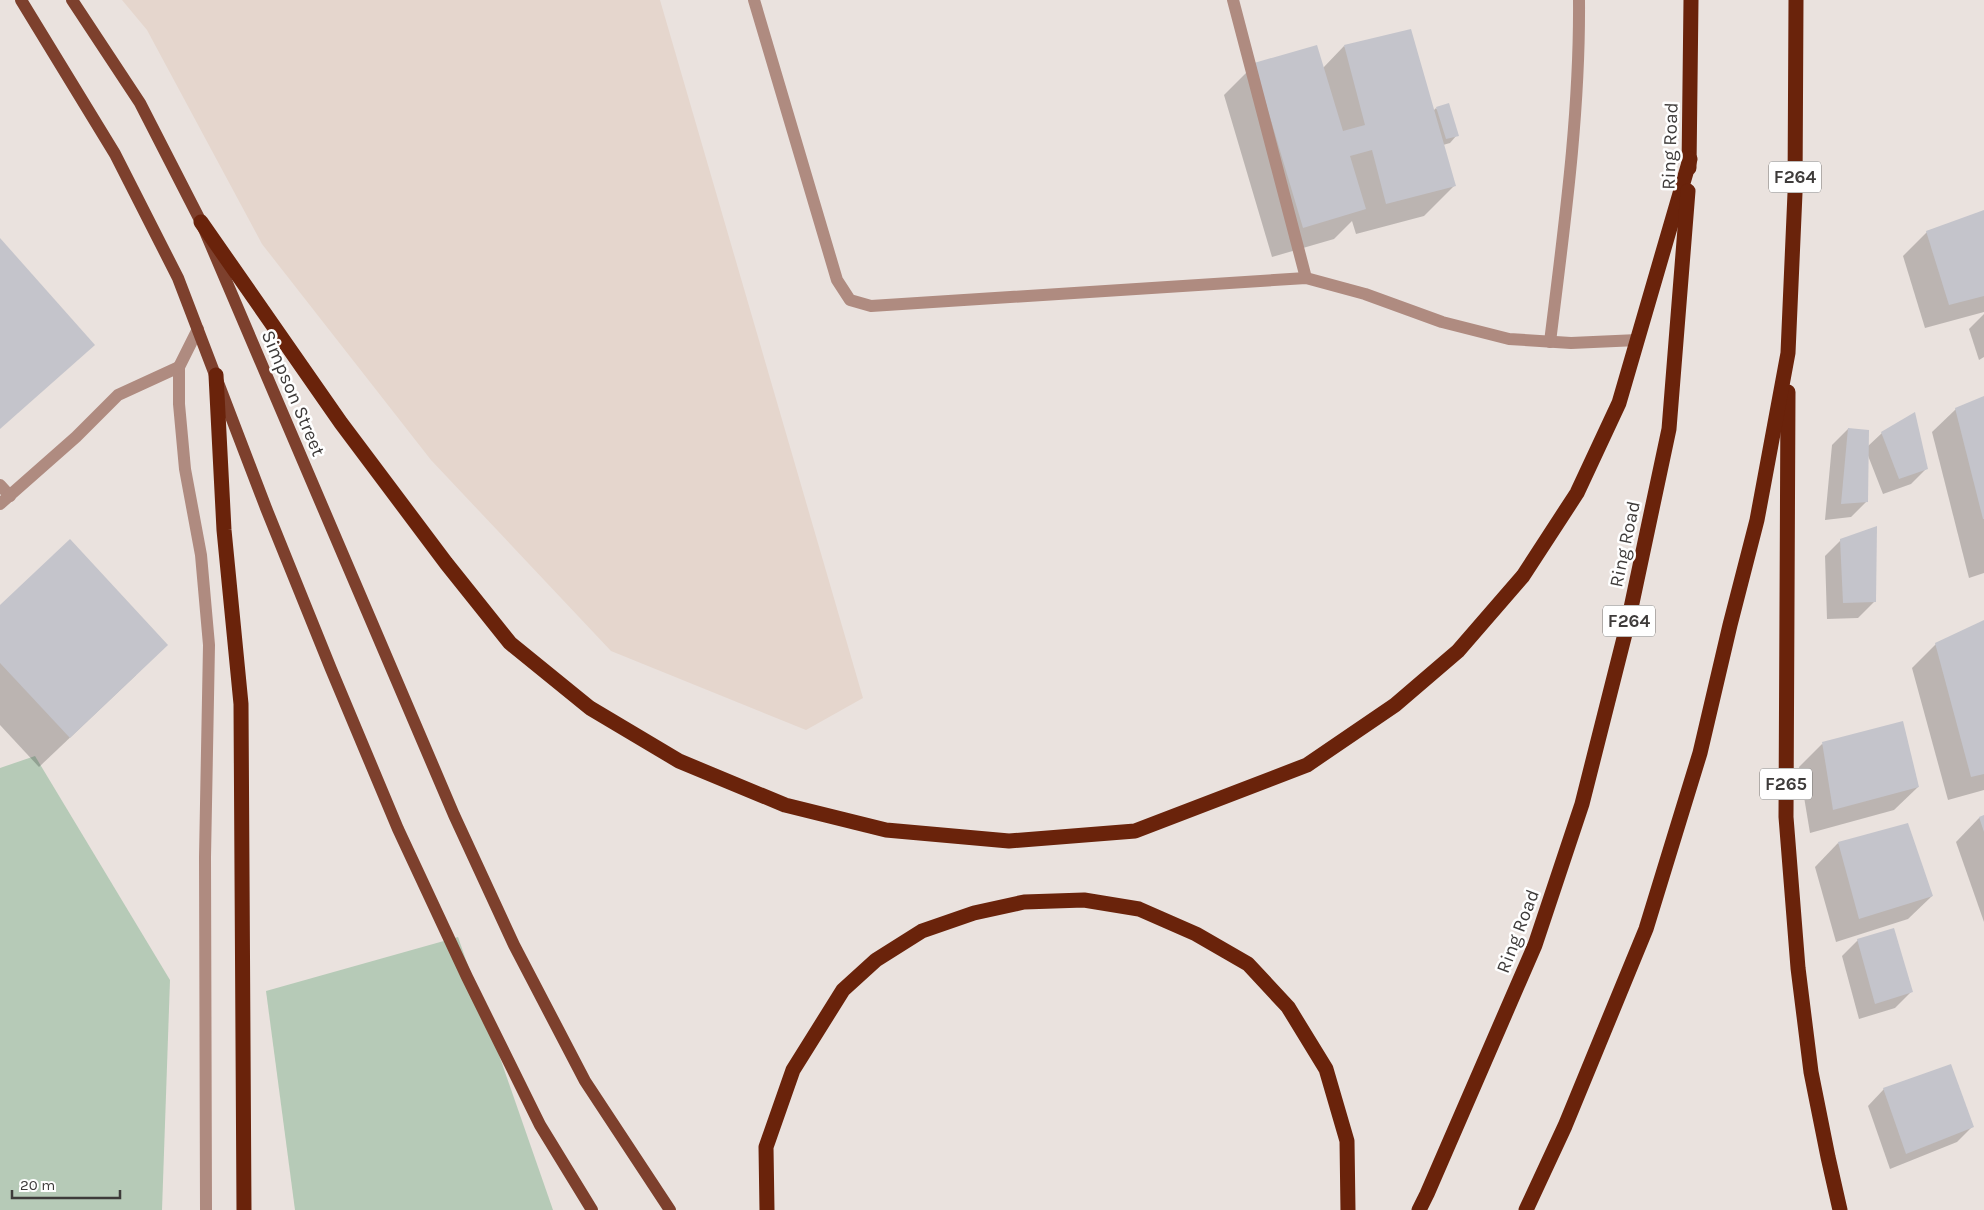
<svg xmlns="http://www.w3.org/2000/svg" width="1984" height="1210" viewBox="0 0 1984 1210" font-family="Karla,sans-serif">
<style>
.built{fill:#e5d6cd}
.green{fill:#b6cab7}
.shadow{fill:#0003}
.building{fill:#c4c4cb}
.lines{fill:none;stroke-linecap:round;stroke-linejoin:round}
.minor{stroke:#af8b80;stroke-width:12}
.major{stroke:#7d402d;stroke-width:12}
.highway{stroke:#6a230b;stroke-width:15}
.labels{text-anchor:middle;stroke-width:5;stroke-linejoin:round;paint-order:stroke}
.shield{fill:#fff;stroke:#787675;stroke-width:1}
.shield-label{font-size:18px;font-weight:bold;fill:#3e3b3a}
.street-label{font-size:19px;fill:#3e3b3a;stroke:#fff}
</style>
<rect width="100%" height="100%" fill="#eae2de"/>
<!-- built -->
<polygon class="built" points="122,0 660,0 863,698 806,730 611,651 431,460 262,244 147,30"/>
<!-- green -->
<g class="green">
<polygon points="35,756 170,980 162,1210 0,1210 0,768"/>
<polygon points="458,937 553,1210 295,1210 266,991"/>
</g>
<!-- shadow -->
<g class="shadow">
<polygon points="1344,46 1433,111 1436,108 1457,135 1450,143 1443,145 1454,186 1424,216 1356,234 1352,221 1334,239 1272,257 1224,95 1255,64 1323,68"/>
<polygon points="1984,211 1984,312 1925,328 1903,256 1927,232"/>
<polygon points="1984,314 1984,357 1979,360 1969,329"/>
<polygon points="1984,397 1984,573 1969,578 1932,432 1956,409"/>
<polygon points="1848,429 1867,447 1882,433 1927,468 1911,484 1883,494 1867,453 1867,501 1851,517 1825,520 1832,445"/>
<polygon points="1841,540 1874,602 1858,618 1827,619 1825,556"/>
<polygon points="0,607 136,675 39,767 0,725"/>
<polygon points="1984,621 1984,790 1948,800 1912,668 1936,644"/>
<polygon points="1822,744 1918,787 1894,810 1810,833 1799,767"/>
<polygon points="1984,817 1984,922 1956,842 1979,818"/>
<polygon points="1838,843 1932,896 1908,919 1836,942 1815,867"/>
<polygon points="1858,940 1911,992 1895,1008 1859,1019 1842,956"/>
<polygon points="1884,1089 1973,1126 1957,1142 1890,1169 1868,1106"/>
</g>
<!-- building -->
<g class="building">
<polygon points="1411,29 1456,186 1386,204 1372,150 1350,156 1366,209 1303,228 1254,63 1317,45 1343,131 1365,125 1344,45"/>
<polygon points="1449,103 1459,136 1446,139 1436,107"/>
<polygon points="1984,210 1984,296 1949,305 1926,231"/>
<polygon points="0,238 95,345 0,429"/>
<polygon points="1984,396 1984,519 1983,519 1955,408"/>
<polygon points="1915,412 1928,469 1899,479 1881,432"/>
<polygon points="1848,428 1869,430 1868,502 1841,504"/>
<polygon points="1877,526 1876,602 1843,603 1840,539"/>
<polygon points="70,539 168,645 70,738 0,663 0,605"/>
<polygon points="1984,620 1984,774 1971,777 1935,643"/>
<polygon points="1903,721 1919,787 1833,810 1822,742"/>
<polygon points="1984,815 1984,832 1979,817"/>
<polygon points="1908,823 1933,896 1859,919 1838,842"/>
<polygon points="1894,928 1913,992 1875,1004 1857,939"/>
<polygon points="1951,1064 1974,1127 1906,1154 1883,1088"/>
</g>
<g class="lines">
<!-- minor -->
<g class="minor">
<polyline points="754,0 837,280 850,300 871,306 1306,278 1365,294 1442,322 1509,339 1571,343 1638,340"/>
<polyline points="1233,0 1306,278"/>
<polyline points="198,329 179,367 179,404 185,469 201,555 209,645 205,857 206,1210"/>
<path d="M1550,342c14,-114 30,-227 29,-342"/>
<polyline points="0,485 10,496"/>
<polyline points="0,504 76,437 118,395 179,367"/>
</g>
<!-- major -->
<g class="major">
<polyline points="21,0 115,154 178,278 266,508 331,669 398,829 467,977 540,1125 592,1210"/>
<polyline points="72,0 140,103 201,222 454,815 514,945 585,1081 670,1210"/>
</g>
<!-- highway -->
<g class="highway">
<polyline points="1689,168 1691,0"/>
<polyline points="201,222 341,423 446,563 510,643 590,708 679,761 785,805 886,830 1009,841 1135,831 1307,765 1395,705 1458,651 1523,576 1577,493 1619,403 1690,159"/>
<polyline points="216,375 224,530 241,704 244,1210"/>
<polyline points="1788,392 1786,817 1798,968 1811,1072 1828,1157 1840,1210"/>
<polyline points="767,1210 766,1147 793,1070 843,990 876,960 922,931 974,913 1024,902 1084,900 1139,909 1196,934 1248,964 1288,1007 1326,1069 1347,1141 1348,1210"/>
<polyline points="1419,1210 1427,1194 1535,945 1582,804 1628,622 1669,429 1688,191"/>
<polyline points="1526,1210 1565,1126 1646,929 1700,753 1730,625 1757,520 1788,353 1795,193 1796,0"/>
</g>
</g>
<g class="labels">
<!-- shield labels -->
<g class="shield">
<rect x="1769" y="161.5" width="52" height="31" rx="4"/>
<rect x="1603" y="605.5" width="52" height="31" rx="4"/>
<rect x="1760" y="768.5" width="52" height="31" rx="4"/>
</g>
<g class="shield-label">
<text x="1795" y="183">F264</text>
<text x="1629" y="627">F264</text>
<text x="1786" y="790">F265</text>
</g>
<!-- street labels -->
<g class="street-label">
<text transform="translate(1669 146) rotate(-88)" y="7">Ring Road</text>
<text transform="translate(294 393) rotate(67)" y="7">Simpson Street</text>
<text transform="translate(1624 544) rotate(-78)" y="7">Ring Road</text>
<text transform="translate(1517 931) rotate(-69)" y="7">Ring Road</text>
</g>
</g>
<!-- scale -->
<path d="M12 1190v8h108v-8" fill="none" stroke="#3e3b3a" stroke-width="2.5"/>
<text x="20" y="1190" font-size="15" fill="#3e3b3a" stroke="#ffffff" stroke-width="4" paint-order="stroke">20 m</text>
</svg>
